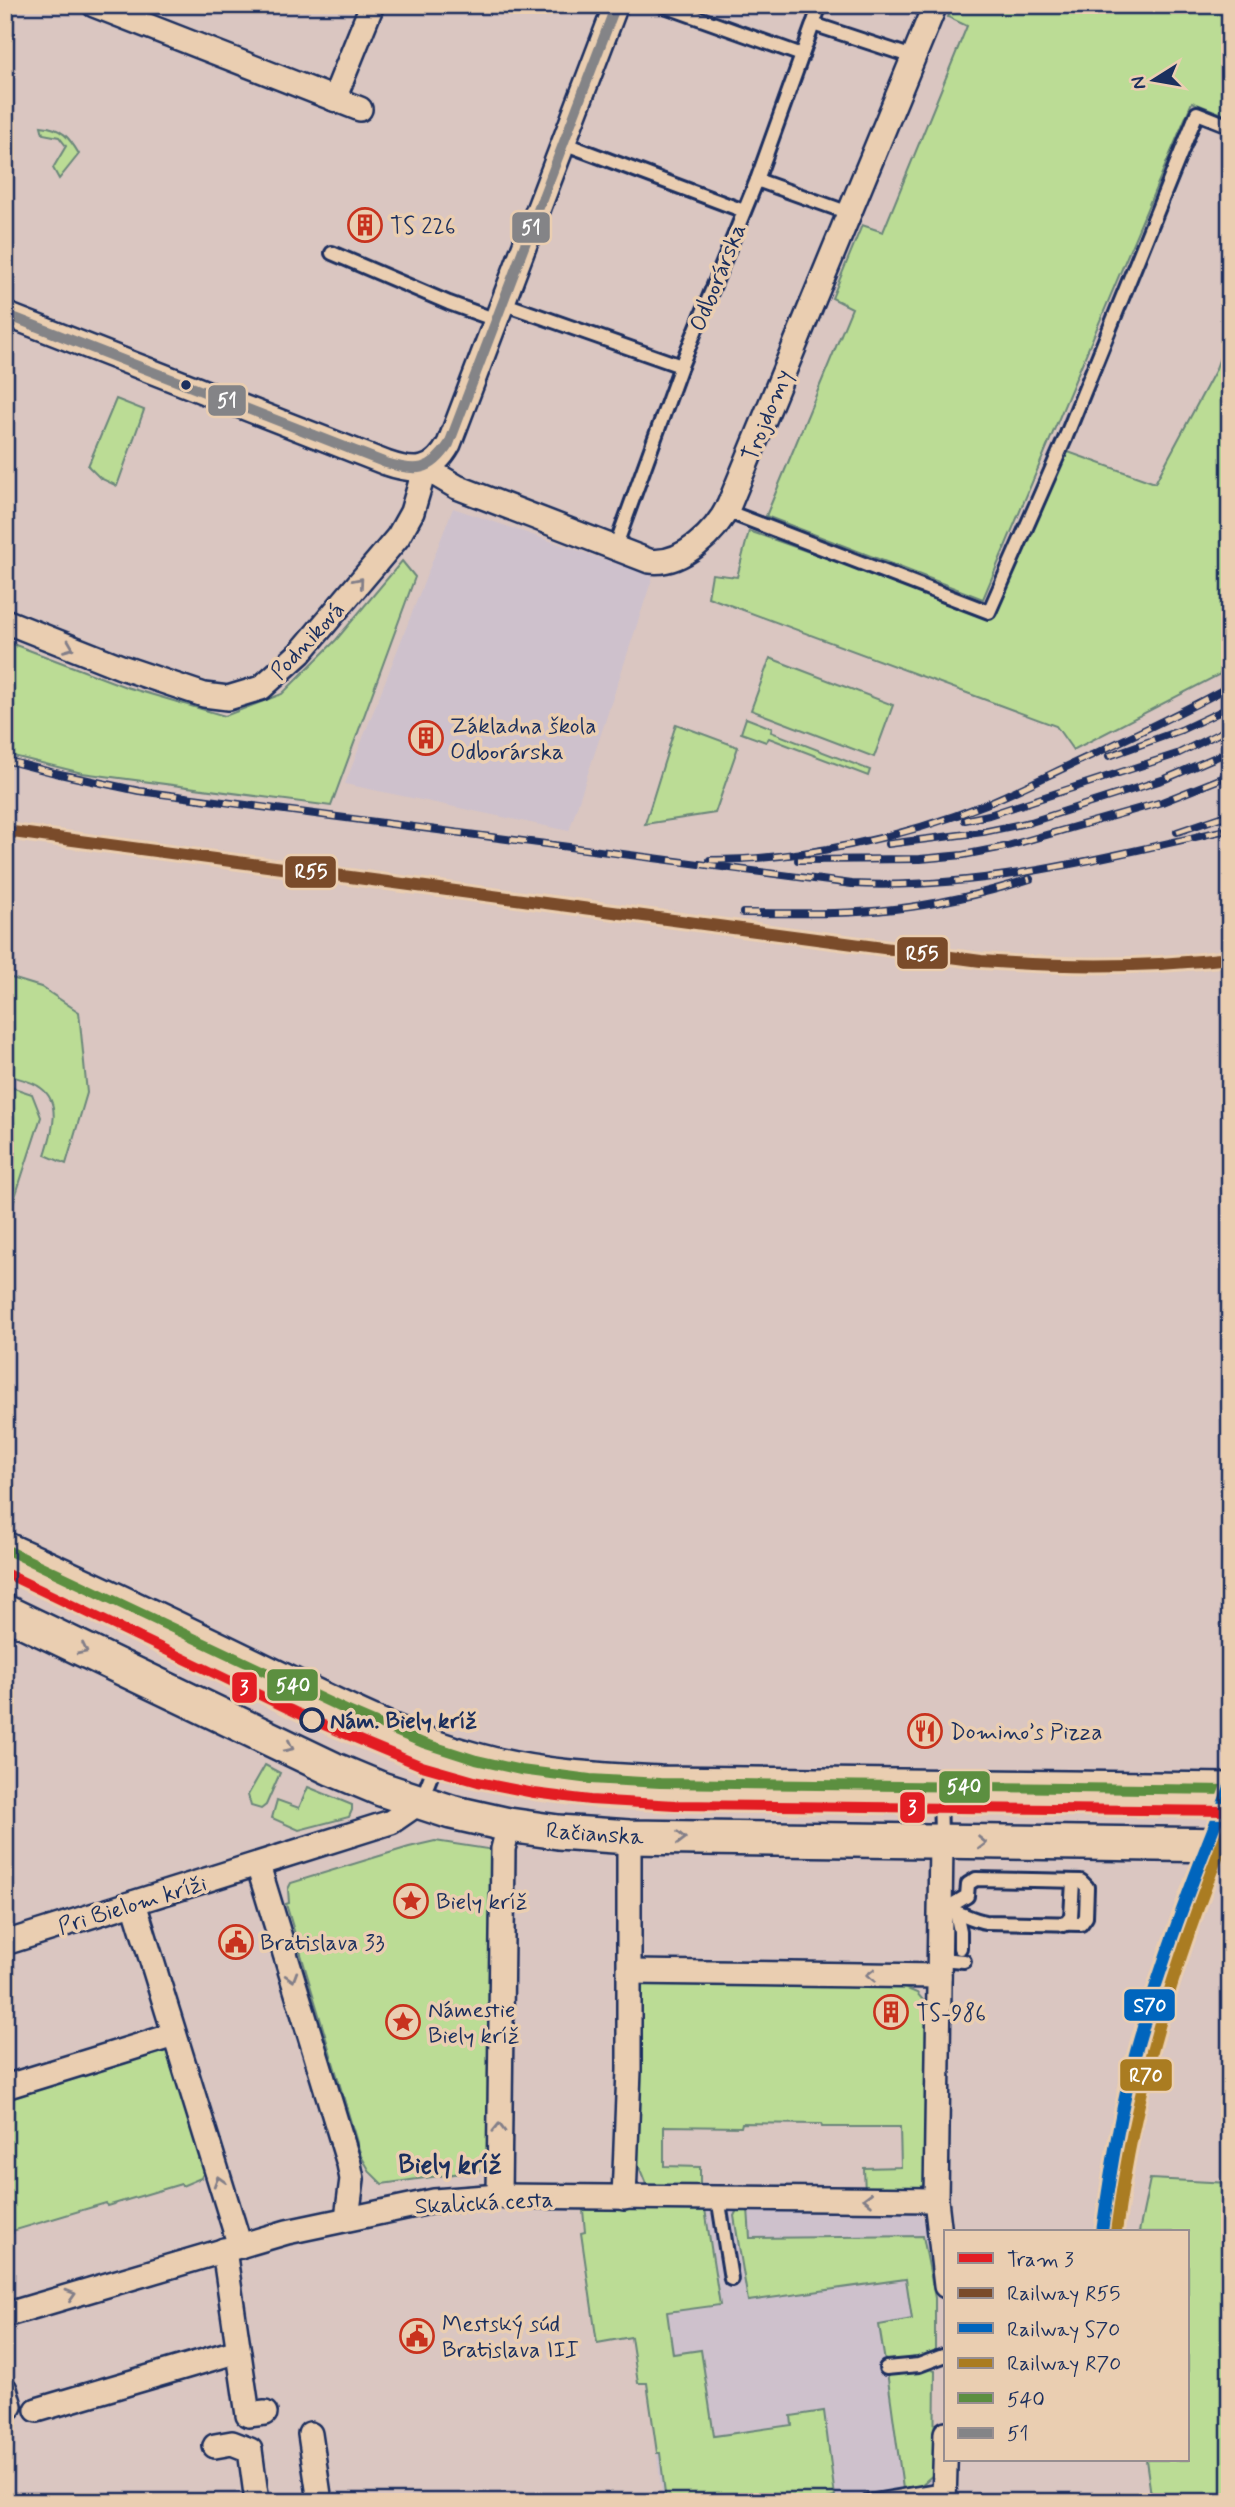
<svg xmlns="http://www.w3.org/2000/svg" width="1235" height="2507" viewBox="0 0 1235 2507" font-family="Mynerve,sans-serif">
<style>
.built{fill:#cec1cc}
.green{fill:#bbdc95;stroke:#6b867a;stroke-width:2}
.lines{fill:none;stroke-linecap:round;stroke-linejoin:round}
.lane-casing{stroke:#1b2f5e;stroke-width:18}
.street-casing{stroke:#1b2f5e;stroke-width:28}
.secondary-casing{stroke:#1b2f5e;stroke-width:38}
.lane{stroke:#eaceb1;stroke-width:12}
.street{stroke:#eaceb1;stroke-width:23}
.secondary{stroke:#eaceb1;stroke-width:33}
.rail-casing{stroke:#1b2f5e;stroke-width:8}
.rail{stroke:#eaceb1;stroke-width:5;stroke-dasharray:16;stroke-linecap:butt}
.bus-1-casing{stroke:#eaceb1;stroke-width:16}
.bus-2-casing{stroke:#eaceb1;stroke-width:16}
.bus-1{stroke:#5c8f40;stroke-width:10}
.bus-2{stroke:#848487;stroke-width:10}
.rail-1-casing{stroke:#eaceb1;stroke-width:18}
.rail-2-casing{stroke:#eaceb1;stroke-width:18}
.rail-3-casing{stroke:#eaceb1;stroke-width:18}
.rail-1{stroke:#7a4b2a;stroke-width:12}
.rail-2{stroke:#0065bd;stroke-width:12}
.rail-3{stroke:#aa7c21;stroke-width:12}
.tram-1-casing{stroke:#eaceb1;stroke-width:16}
.tram-1{stroke:#e31e24;stroke-width:10}
.oneway{stroke:#827e88}
.bus-dot{fill:#1b2f5e;stroke:#eaceb1;stroke-width:2.5}
.stop-dot{fill:#eaceb1;stroke:#1b2f5e;stroke-width:3.5}
.labels{text-anchor:middle;stroke-width:7;stroke-linejoin:round;paint-order:stroke}
.poi-label{font-size:23px;fill:#1b2f5e;stroke:#eaceb1;text-anchor:start}
.street-label{font-size:23px;fill:#1b2f5e;stroke:#eaceb1}
.stop-label{font-size:23px;font-weight:bold;fill:#1b2f5e;stroke:#eaceb1;text-anchor:start}
.quarter-label{font-size:26px;font-weight:bold;fill:#1b2f5e;stroke:#eaceb1}
.line-badge{stroke:#eaceb1;stroke-width:2.5}
.badge-label{font-size:19px;text-anchor:middle;font-weight:bold;fill:#fff}
</style>
<rect width="100%" height="100%" fill="#dac6c1"/>
<filter id="ink" filterUnits="userSpaceOnUse"><feTurbulence type="fractalNoise" baseFrequency=".0143" numOctaves="2"/><feDisplacementMap in="SourceGraphic" scale="14" xChannelSelector="R" yChannelSelector="G"/><feConvolveMatrix kernelMatrix="1 2 1 2 8 2 1 2 1" color-interpolation-filters="sRGB"/></filter>
<g filter="url(#ink)">
<!-- built -->
<g class="built">
<polygon points="453,508 653,576 569,831 345,784"/>
<polygon points="648,2206 916,2211 932,2227 935,2258 935,2502 663,2502 647,2382 677,2375"/>
</g>
<!-- green -->
<g class="green">
<polygon points="953,5 1230,5 1230,117 1192,102 983,599 766,516 852,308 832,298 862,225 883,232 967,26 948,17"/>
<path d="M41,126c21,2 28,11 38,28l-20,25 -6,-11 13,-22 -7,-9 -16,-3z"/>
<polygon points="1230,330 1230,669 1073,750 1056,726 708,597 712,574 737,577 749,531 989,615 1057,448 1155,483 1215,371"/>
<polygon points="116,399 144,410 117,486 100,478 88,466"/>
<polygon points="402,561 415,577 331,806 82,773 5,754 5,641 126,687 225,716 282,694 336,640"/>
<polygon points="770,658 893,705 874,757 751,710"/>
<polygon points="746,718 772,728 771,732 870,770 868,776 769,738 766,742 741,733"/>
<polygon points="676,724 738,747 715,813 645,824"/>
<path d="M5,976l36,11 38,25 8,81 -21,71 -21,-9c6,-20 18,-51 -4,-67 -8,-7 -25,-10 -36,-14z"/>
<polygon points="5,1085 32,1094 41,1117 5,1228"/>
<polygon points="265,1765 280,1773 266,1805 261,1809 251,1806 248,1795"/>
<polygon points="308,1787 352,1805 352,1810 349,1817 299,1830 272,1818 277,1800 299,1808"/>
<polygon points="435,1841 494,1850 492,2157 482,2170 382,2184 371,2173 361,2156 286,1904 289,1903 288,1889 291,1883 409,1847"/>
<polygon points="640,1980 893,1983 917,1993 929,2007 927,2171 923,2185 914,2191 865,2194 864,2168 901,2167 900,2127 822,2127 821,2124 742,2123 741,2127 664,2126 664,2166 700,2167 700,2193 654,2193 646,2184 637,2162"/>
<polygon points="161,2049 167,2050 205,2170 201,2178 182,2186 181,2184 107,2206 106,2203 12,2231 13,2233 5,2236 5,2095"/>
<polygon points="1150,2179 1230,2183 1230,2502 1152,2502 1146,2460 1188,2460 1188,2232 1139,2232"/>
<polygon points="586,2207 705,2209 720,2305 667,2312 673,2354 701,2350 714,2436 792,2425 791,2416 824,2411 835,2497 826,2499 826,2502 666,2502 660,2453 657,2453 647,2383 638,2383 631,2337 597,2343 581,2233 585,2232 583,2210"/>
<polygon points="738,2208 748,2208 750,2238 923,2236 935,2298 935,2351 919,2360 885,2362 879,2325 912,2319 906,2279 748,2301 734,2216"/>
<polygon points="930,2369 935,2371 934,2474 920,2486 903,2489 887,2372 894,2374"/>
</g>
<g class="lines">
<!-- lane casing -->
<g class="lane-casing">
<g id="lane">
<polyline points="662,5 802,55"/>
<polyline points="813,24 913,57"/>
<polyline points="563,143 744,211"/>
<polyline points="757,180 849,213"/>
<polyline points="332,253 449,303 496,320"/>
<polyline points="502,303 681,366"/>
<polyline points="726,511 989,612 1065,439 1197,113 1230,126"/>
<polyline points="615,548 681,366 757,180 820,5"/>
<polyline points="940,1787 941,1838"/>
<polyline points="421,1801 441,1750"/>
<path d="M940,1908c16,1 30,12 46,14l95,2 5,-7 1,-30 -6,-6 -105,-2 -8,5 -1,12 -20,12"/>
<polyline points="956,1912 960,1931 960,1948"/>
<polyline points="1064,1925 1071,1917 1073,1881"/>
<polyline points="939,1959 964,1961"/>
<polyline points="718,2197 731,2279"/>
<polyline points="886,2368 919,2365 946,2355"/>
<polyline points="868,2502 944,2489"/>
</g>
</g>
<!-- street casing -->
<g class="street-casing">
<g id="street">
<polyline points="94,5 360,109"/>
<polyline points="334,99 372,5"/>
<path d="M5,314l381,149c29,10 47,10 63,-19l167,-439"/>
<path d="M425,468l32,19 192,74c33,5 67,-29 80,-56l206,-500"/>
<polyline points="5,621 121,667 204,695 228,698 261,688 300,653 398,537 412,512 425,468"/>
<polyline points="941,1842 936,2200 946,2286"/>
<polyline points="258,1865 349,2164 352,2179 347,2218"/>
<polyline points="134,1903 240,2246"/>
<polyline points="5,1943 391,1822 420,1802"/>
<polyline points="630,1972 939,1976"/>
<polyline points="5,2087 174,2035"/>
<polyline points="499,2196 503,1849 509,1825"/>
<polyline points="624,2198 629,2070 629,1837"/>
<polyline points="224,2250 248,2415 265,2413"/>
<polyline points="5,2315 287,2232 434,2201 499,2196 936,2200"/>
<polyline points="5,2389 10,2406"/>
<polyline points="37,2410 238,2351"/>
<polyline points="310,2434 320,2502"/>
<polyline points="215,2446 232,2443 250,2450 257,2502"/>
<polyline points="944,2502 946,2433"/>
</g>
</g>
<!-- secondary casing -->
<g class="secondary-casing">
<g id="secondary">
<path d="M5,1549c89,40 177,82 265,125 67,32 134,67 206,86 60,17 122,20 184,23l570,7"/>
<polyline points="5,1612 333,1769 381,1789 451,1812 509,1825 558,1832 629,1837 1230,1845"/>
</g>
</g>
<!-- lane -->
<use href="#lane" class="lane"/>
<!-- street -->
<use href="#street" class="street"/>
<!-- secondary -->
<use href="#secondary" class="secondary"/>
<!-- rail casing -->
<g class="rail-casing">
<g id="rail">
<polyline points="1109,756 1181,730 1230,707"/>
<path d="M5,760l50,13 84,18 713,93c128,6 254,-27 378,-55"/>
<polyline points="965,820 989,815 1177,754 1230,728"/>
<polyline points="1177,832 1230,814"/>
<polyline points="888,844 983,832 1031,822 1165,779 1230,751"/>
<path d="M710,860c90,0 193,-22 276,-56 36,-15 70,-33 106,-49 46,-22 93,-44 138,-69"/>
<polyline points="798,860 920,859 963,855 1004,847 1162,802 1230,775"/>
<path d="M743,913c50,0 101,2 151,-4 46,-5 92,-16 136,-30"/>
</g>
</g>
<!-- rail -->
<use href="#rail" class="rail"/>
<!-- bus-1 casing -->
<g class="bus-1-casing">
<polyline id="bus-1" points="5,1549 346,1710 423,1743 476,1760 521,1770 590,1779 660,1783 1230,1790"/>
</g>
<!-- bus-2 casing -->
<g class="bus-2-casing">
<path id="bus-2" d="M5,314l381,149c30,9 45,9 63,-19l167,-439"/>
</g>
<!-- bus-1 -->
<use href="#bus-1" class="bus-1"/>
<!-- bus-2 -->
<use href="#bus-2" class="bus-2"/>
<!-- rail-1 casing -->
<g class="rail-1-casing">
<path id="rail-1" d="M5,831l976,130c83,6 166,7 249,-3"/>
</g>
<!-- rail-2 casing -->
<g class="rail-2-casing">
<path id="rail-2" d="M1102,2232c8,-58 17,-116 32,-173 25,-93 60,-183 96,-272"/>
</g>
<!-- rail-3 casing -->
<g class="rail-3-casing">
<path id="rail-3" d="M1116,2232c19,-146 59,-271 114,-408"/>
</g>
<!-- rail-1 -->
<use href="#rail-1" class="rail-1"/>
<!-- rail-2 -->
<use href="#rail-2" class="rail-2"/>
<!-- rail-3 -->
<use href="#rail-3" class="rail-3"/>
<!-- tram-1 casing -->
<g class="tram-1-casing">
<polyline id="tram-1" points="5,1573 314,1721 422,1766 478,1782 534,1793 590,1800 675,1805 1230,1811"/>
</g>
<!-- tram-1 -->
<use href="#tram-1" class="tram-1"/>
</g>
<!-- one-way arrows -->
<defs><path id="oneway-chevron" d="M-2-3.5L2.5 0L-2 3.5" fill="none" stroke-width="1.6" stroke-linecap="round" stroke-linejoin="round" transform="scale(1.75)"/></defs>
<g class="oneway">
<use href="#oneway-chevron" transform="translate(359 582) rotate(-49)"/>
<use href="#oneway-chevron" transform="translate(69 647) rotate(22)"/>
<use href="#oneway-chevron" transform="translate(83 1650) rotate(26)"/>
<use href="#oneway-chevron" transform="translate(289 1747) rotate(25)"/>
<use href="#oneway-chevron" transform="translate(681 1838) rotate(1)"/>
<use href="#oneway-chevron" transform="translate(982 1843) rotate(1)"/>
<use href="#oneway-chevron" transform="translate(871 1975) rotate(-179)"/>
<use href="#oneway-chevron" transform="translate(292 1977) rotate(73)"/>
<use href="#oneway-chevron" transform="translate(499 2128) rotate(-89)"/>
<use href="#oneway-chevron" transform="translate(219 2181) rotate(-107)"/>
<use href="#oneway-chevron" transform="translate(868 2199) rotate(-179)"/>
<use href="#oneway-chevron" transform="translate(71 2295) rotate(-17)"/>
</g>
</g>
<!-- icons -->
<defs>
<g id="building-ring" transform="scale(1.75)"><circle r="9.5" fill="#eaceb1" stroke="#c8321e" stroke-width="1.5"/><path d="M-4-6H4V6H1V3H-1V6H-4ZM-2.5-4.3h1.7v1.8h-1.7ZM.8-4.3h1.7v1.8H.8ZM-2.5-1h1.7V.8h-1.7ZM.8-1h1.7V.8H.8Z" fill="#c8321e"/></g>
<g id="restaurant-ring" transform="scale(1.75)"><circle r="9.5" fill="#eaceb1" stroke="#c8321e" stroke-width="1.5"/><path d="M-5-6h1v4h1v-4h1v4h1v-4h1v5L-1.5 .5V6h-2V.5L-5-1ZM5-6V6H3V1.5H1.5Q1.5-4 5-6Z" fill="#c8321e"/></g>
<g id="sight-ring" transform="scale(1.75)"><circle r="9.5" fill="#eaceb1" stroke="#c8321e" stroke-width="1.5"/><path d="M0-6L1.8-2.2L6-1.7L2.9 1.2L3.7 5.4L0 3.3L-3.7 5.4L-2.9 1.2L-6-1.7L-1.8-2.2Z" fill="#c8321e"/></g>
<g id="civic-ring" transform="scale(1.75)"><circle r="9.5" fill="#eaceb1" stroke="#c8321e" stroke-width="1.5"/><path d="M-.6-6.5H3V-4.5H.6V-3L4-1V1h2V6H-6V1h2V-1L-.6-3ZM-1.2 2.5V6h2.4V2.5Z" fill="#c8321e"/></g>
</defs>
<g fill-rule="evenodd">
<use href="#building-ring" x="365" y="225"/>
<use href="#building-ring" x="426" y="738"/>
<use href="#restaurant-ring" x="925" y="1731"/>
<use href="#sight-ring" x="411" y="1901"/>
<use href="#civic-ring" x="236" y="1942"/>
<use href="#building-ring" x="891" y="2012"/>
<use href="#sight-ring" x="403" y="2022"/>
<use href="#civic-ring" x="417" y="2336"/>
</g>
<!-- markers -->
<circle class="bus-dot" cx="186" cy="385" r="6"/>
<circle class="stop-dot" cx="312" cy="1720" r="11"/>
<g class="labels">
<!-- poi labels -->
<g class="poi-label">
<text x="390" y="233">TS 226</text>
<text x="450" y="733">Základna škola<tspan x="450" dy="26">Odborárska</tspan></text>
<text x="950" y="1739">Domino’s Pizza</text>
<text x="436" y="1909">Biely kríž</text>
<text x="260" y="1950">Bratislava 33</text>
<text x="428" y="2017">Námestie<tspan x="428" dy="26">Biely kríž</tspan></text>
<text x="916" y="2020">TS-986</text>
<text x="442" y="2331">Mestský súd<tspan x="442" dy="26">Bratislava III</tspan></text>
</g>
<!-- street labels -->
<g class="street-label">
<text transform="translate(717 277) rotate(-68)" y="8">Odborárska</text>
<text transform="translate(766 415) rotate(-68)" y="8">Trojdomy</text>
<text transform="translate(307 640) rotate(-47)" y="8">Podniková</text>
<text transform="translate(595 1833) rotate(4)" y="8">Račianska</text>
<text transform="translate(132 1904) rotate(-17)" y="8">Pri Bielom kríži</text>
<text transform="translate(484 2202) rotate(-3)" y="8">Skalická cesta</text>
</g>
<!-- stop labels -->
<g class="stop-label">
<text x="330" y="1728">Nám. Biely kríž</text>
</g>
<!-- quarter labels -->
<g class="quarter-label">
<text x="450" y="2173">Biely kríž</text>
</g>
</g>
<g class="line-badge">
<rect x="511" y="211" width="40" height="33" rx="7" fill="#848487"/>
<rect x="207" y="384" width="40" height="33" rx="7" fill="#848487"/>
<rect x="284" y="855" width="53" height="34" rx="7" fill="#7a4b2a"/>
<rect x="896" y="936" width="53" height="34" rx="7" fill="#7a4b2a"/>
<rect x="266" y="1668" width="53" height="34" rx="7" fill="#5c8f40"/>
<rect x="231" y="1671" width="27" height="33" rx="7" fill="#e31e24"/>
<rect x="938" y="1770" width="53" height="34" rx="7" fill="#5c8f40"/>
<rect x="899" y="1791" width="27" height="33" rx="7" fill="#e31e24"/>
<rect x="1123" y="1988" width="53" height="34" rx="7" fill="#0065bd"/>
<rect x="1119" y="2058" width="54" height="34" rx="7" fill="#aa7c21"/>
</g>
<g class="badge-label">
<text x="531" y="234">51</text>
<text x="227" y="407">51</text>
<text x="311" y="878">R55</text>
<text x="922" y="960">R55</text>
<text x="293" y="1692">540</text>
<text x="244" y="1694">3</text>
<text x="964" y="1793">540</text>
<text x="912" y="1814">3</text>
<text x="1150" y="2012">S70</text>
<text x="1146" y="2082">R70</text>
</g>
<!-- margin -->
<rect width="1235" height="2507" fill="none" stroke="#eaceb1" stroke-width="28"/>
<rect x="14" y="14" width="1207" height="2479" fill="none" stroke="#1b2f5e" stroke-width="2.5" filter="url(#ink)"/>
<!-- legend -->
<rect x="944" y="2230" width="245" height="231" fill="#eaceb1" stroke="#978e90" stroke-width="2"/>
<rect x="958" y="2253" width="35" height="10" fill="#e31e24" stroke="#978e90" stroke-width="2"/>
<text x="1007" y="2266" font-size="21" fill="#1b2f5e">Tram 3</text>
<rect x="958" y="2288" width="35" height="10" fill="#7a4b2a" stroke="#978e90" stroke-width="2"/>
<text x="1007" y="2300" font-size="21" fill="#1b2f5e">Railway R55</text>
<rect x="958" y="2323" width="35" height="10" fill="#0065bd" stroke="#978e90" stroke-width="2"/>
<text x="1007" y="2336" font-size="21" fill="#1b2f5e">Railway S70</text>
<rect x="958" y="2358" width="35" height="10" fill="#aa7c21" stroke="#978e90" stroke-width="2"/>
<text x="1007" y="2370" font-size="21" fill="#1b2f5e">Railway R70</text>
<rect x="958" y="2393" width="35" height="10" fill="#5c8f40" stroke="#978e90" stroke-width="2"/>
<text x="1007" y="2406" font-size="21" fill="#1b2f5e">540</text>
<rect x="958" y="2428" width="35" height="10" fill="#848487" stroke="#978e90" stroke-width="2"/>
<text x="1007" y="2440" font-size="21" fill="#1b2f5e">51</text>
<!-- north arrow -->
<g transform="translate(1154 80) rotate(259)" stroke="#eaceb1" stroke-width="5" paint-order="stroke">
<path d="M0-5L12 26L0 18L-12 26Z" fill="#1b2f5e"/>
<text y="-10" font-size="19" font-weight="bold" text-anchor="middle" fill="#1b2f5e">N</text>
</g>
</svg>
